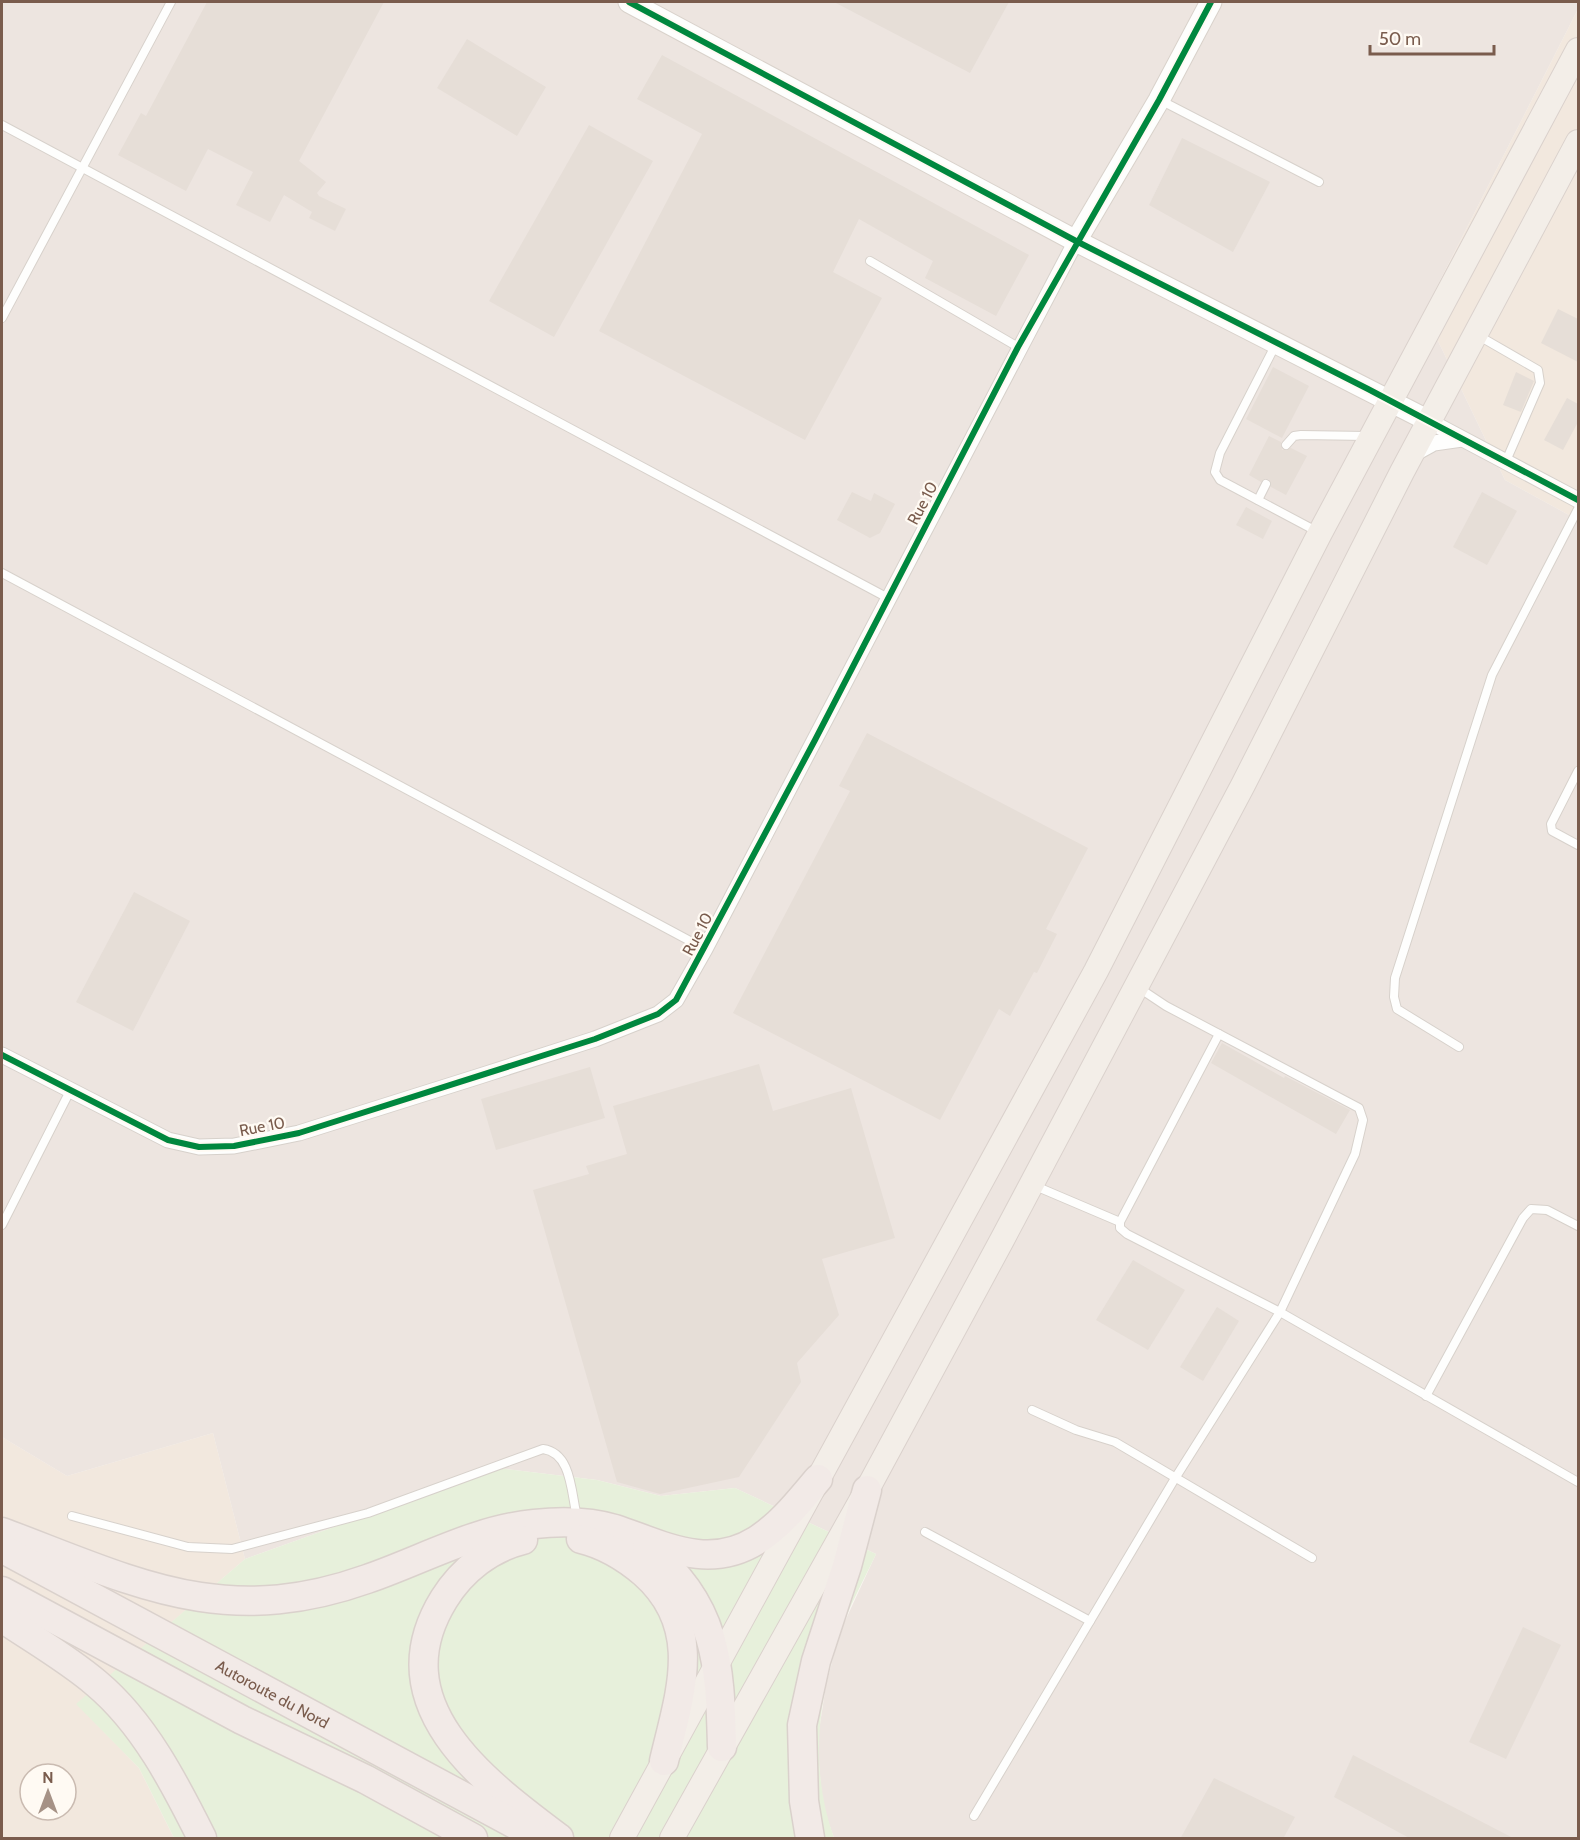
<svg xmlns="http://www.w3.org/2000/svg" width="1580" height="1840" viewBox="0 0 1580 1840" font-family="Cabin,sans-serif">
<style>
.residential{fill:#f2e8de;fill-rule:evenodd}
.industrial{fill:#ede5e0}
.green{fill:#e7f0db}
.building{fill:#e6ded7}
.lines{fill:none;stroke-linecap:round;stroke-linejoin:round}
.lane-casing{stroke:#d7d1cb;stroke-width:10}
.street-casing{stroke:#d7d1cb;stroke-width:17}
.secondary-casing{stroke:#d9d2cb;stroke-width:23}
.primary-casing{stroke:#dad1cc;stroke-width:26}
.highway-casing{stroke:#dad1cc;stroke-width:31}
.lane{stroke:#fefefd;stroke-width:8}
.street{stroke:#fefefd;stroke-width:15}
.secondary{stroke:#fefefd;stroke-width:21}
.primary{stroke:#f3eee8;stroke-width:24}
.highway{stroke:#f2eae7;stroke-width:28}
.cycleway-casing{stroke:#fffaf3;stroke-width:10}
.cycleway{stroke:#00873e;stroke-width:6}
.labels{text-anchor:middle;stroke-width:4.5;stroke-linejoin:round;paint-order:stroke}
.street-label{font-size:16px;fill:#7a5c4d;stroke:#fffaf3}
</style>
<rect width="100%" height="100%" fill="#f9f5f0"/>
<!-- residential -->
<g class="residential">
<polygon points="1578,9 1578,520 1505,480 1424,312"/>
<path d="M213,1433l32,126 -168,145 62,64 35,70h-172v-401l65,39zM30,1774h36v36h-36z"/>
</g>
<!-- industrial -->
<polygon class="industrial" points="2,2 1578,2 1578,9 1424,312 1505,480 1578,520 1578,1838 834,1838 823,1807 817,1744 826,1685 840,1632 876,1554 735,1488 661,1496 597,1480 498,1468 245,1559 213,1433 67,1476 2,1437"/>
<!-- green -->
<path class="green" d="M498,1468l99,12 64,16 74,-8 141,66c-12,26 -27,52 -36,79 -23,68 -30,138 -6,205h-660l-35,-70 -63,-64 169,-145z"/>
<!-- building -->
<g class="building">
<polygon points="207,2 384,2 299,161 326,182 317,193 319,196 346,209 335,231 309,218 312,212 284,195 270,222 236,205 253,172 208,149 186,191 118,155 141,113 146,116"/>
<polygon points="834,2 1009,2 970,73"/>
<polygon points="467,39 546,87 517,136 437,88"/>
<polygon points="662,55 1029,255 996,316 925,278 933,261 859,219 833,272 882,298 805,440 599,331 702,134 637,99"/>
<polygon points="589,125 653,161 554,337 489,301"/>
<polygon points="1182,138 1270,182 1233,252 1149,205"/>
<polygon points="1558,309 1578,319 1578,362 1541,343"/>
<polygon points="1273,367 1309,386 1282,438 1246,419"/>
<polygon points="1516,372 1534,381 1521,412 1503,405"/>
<polygon points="1567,398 1578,404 1578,422 1563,450 1544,440"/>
<polygon points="1269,436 1281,442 1282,450 1291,448 1307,456 1286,495 1271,487 1269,479 1261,482 1249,475"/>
<polygon points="852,492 871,501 874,493 895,504 880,533 870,538 837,520"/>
<polygon points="1482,492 1517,511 1487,565 1453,547"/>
<polygon points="1246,507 1272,521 1263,539 1236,525"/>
<polygon points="867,733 1088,848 1046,929 1057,934 1037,973 1034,972 1010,1016 999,1009 940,1120 733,1013 850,791 839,786"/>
<polygon points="134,892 190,921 133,1031 76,1002"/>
<polygon points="1222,1043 1284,1078 1285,1076 1350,1110 1336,1134 1211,1063"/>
<polygon points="759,1064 773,1111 851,1088 895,1238 822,1259 839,1315 797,1363 801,1382 739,1477 660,1494 617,1482 533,1190 589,1174 586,1166 627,1154 613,1106"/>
<polygon points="590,1067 605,1118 496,1150 481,1099"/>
<polygon points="1133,1260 1185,1290 1148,1350 1096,1320"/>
<polygon points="1217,1307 1239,1321 1203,1381 1180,1367"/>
<polygon points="1523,1627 1561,1645 1506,1759 1469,1742"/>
<polygon points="1353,1755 1515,1839 1411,1839 1334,1797"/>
<polygon points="1214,1778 1295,1817 1283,1839 1180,1839"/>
</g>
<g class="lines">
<!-- lane casing -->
<g class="lane-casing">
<g id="lane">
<polyline points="1160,100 1319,182"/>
<polyline points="2,125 888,598"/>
<polyline points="870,261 1018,347"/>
<polyline points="2,318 171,2"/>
<polyline points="1479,336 1538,370 1540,383 1506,461"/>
<polyline points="1276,344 1220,453 1215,472 1220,480 1318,532"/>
<polyline points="1286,445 1294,436 1301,435 1367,436"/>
<polyline points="1258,500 1266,484"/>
<polyline points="2,573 705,949"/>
<polyline points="1578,771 1551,824 1552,831 1578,845"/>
<polyline points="1219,1034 1120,1222 1120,1228 1127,1234 1280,1312 1578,1482"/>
<polyline points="1459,1047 1397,1009 1394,997 1395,978 1492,675 1578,509"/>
<polyline points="1033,1185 1120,1222"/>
<polyline points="2,1225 70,1091"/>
<polyline points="1426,1396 1523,1218 1531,1209 1547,1210 1578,1226"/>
<polyline points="1032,1410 1076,1430 1115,1442 1312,1558"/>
<path d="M72,1516l116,31 44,2 136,-36 175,-64c29,4 28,44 34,68"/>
<polyline points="925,1532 1090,1621"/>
<polyline points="974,1816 1174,1480 1280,1312 1355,1154 1363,1120 1359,1108 1166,1006 1139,988"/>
</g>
</g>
<!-- street casing -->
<g class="street-casing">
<g id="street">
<polyline points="1429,421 1578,500"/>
<polyline points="1414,454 1434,443 1462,439"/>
<polyline points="2,1055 168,1140 199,1147 234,1146 299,1133 480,1076 595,1039 658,1014 676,1000 705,949 1076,241"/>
</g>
</g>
<!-- secondary casing -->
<g class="secondary-casing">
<g id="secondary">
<polyline points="629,2 1076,241 1429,421"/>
<polyline points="1076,241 1159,100 1211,2"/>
</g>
</g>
<!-- primary casing -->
<g class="primary-casing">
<g id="primary">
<polyline points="622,1838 1096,971 1320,533 1578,50"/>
<polyline points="672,1838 867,1490 1002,1240 1243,785 1402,472 1578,142"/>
</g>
</g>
<!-- highway casing -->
<g class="highway-casing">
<g id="highway">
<path d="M2,1532c133,50 221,98 365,47 55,-19 110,-50 167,-55 28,-3 54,-3 81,5 48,16 93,42 142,11 24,-15 43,-40 61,-61"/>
<path d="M581,1539c25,6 44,18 63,34 61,54 36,120 20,188"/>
<path d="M523,1540c-33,8 -61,30 -79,59 -65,105 39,182 115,239"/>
<path d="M647,1548c70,55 73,116 75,199"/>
<path id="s1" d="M3,1549l532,286"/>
<polyline points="2,1591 242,1720 365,1779 473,1838"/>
<path d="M2,1618c31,21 66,41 94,65 48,40 79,101 106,155"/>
<polyline points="810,1838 804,1801 802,1725 816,1661 847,1566 867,1490"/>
</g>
</g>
<!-- lane -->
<use href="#lane" class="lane"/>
<!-- street -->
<use href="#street" class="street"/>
<!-- secondary -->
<use href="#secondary" class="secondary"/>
<!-- primary -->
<use href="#primary" class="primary"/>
<!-- highway -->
<use href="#highway" class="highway"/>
<!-- cycleway casing -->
<g class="cycleway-casing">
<g id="cycleway">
<polyline points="629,2 1076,241 1368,389 1578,500"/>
<polyline points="2,1055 168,1140 199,1147 234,1146 299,1133 595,1039 658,1014 676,1000 815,740 1018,347 1159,100 1211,2"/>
</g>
</g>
<!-- cycleway -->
<use href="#cycleway" class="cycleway"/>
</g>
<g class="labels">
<!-- street labels -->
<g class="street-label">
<text transform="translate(922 503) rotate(-62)" y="6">Rue 10</text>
<text transform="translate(697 934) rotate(-62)" y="6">Rue 10</text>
<text transform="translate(262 1126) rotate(-11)" y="6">Rue 10</text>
<text dy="6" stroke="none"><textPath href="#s1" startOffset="306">Autoroute du Nord</textPath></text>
</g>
</g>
<!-- border -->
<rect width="1580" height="1840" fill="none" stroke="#7a5c4d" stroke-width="6"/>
<!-- north arrow -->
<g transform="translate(48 1792)"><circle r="28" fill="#fffaf3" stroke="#cabbb1" stroke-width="1.5"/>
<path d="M0-4.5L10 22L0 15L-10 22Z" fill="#a69286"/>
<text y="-9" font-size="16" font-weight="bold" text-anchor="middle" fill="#7a5c4d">N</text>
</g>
<!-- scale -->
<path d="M1370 45v9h124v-9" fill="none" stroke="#7a5c4d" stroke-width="3"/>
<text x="1379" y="45" font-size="18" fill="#7a5c4d" stroke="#fffaf3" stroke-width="4.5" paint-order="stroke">50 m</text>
</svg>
